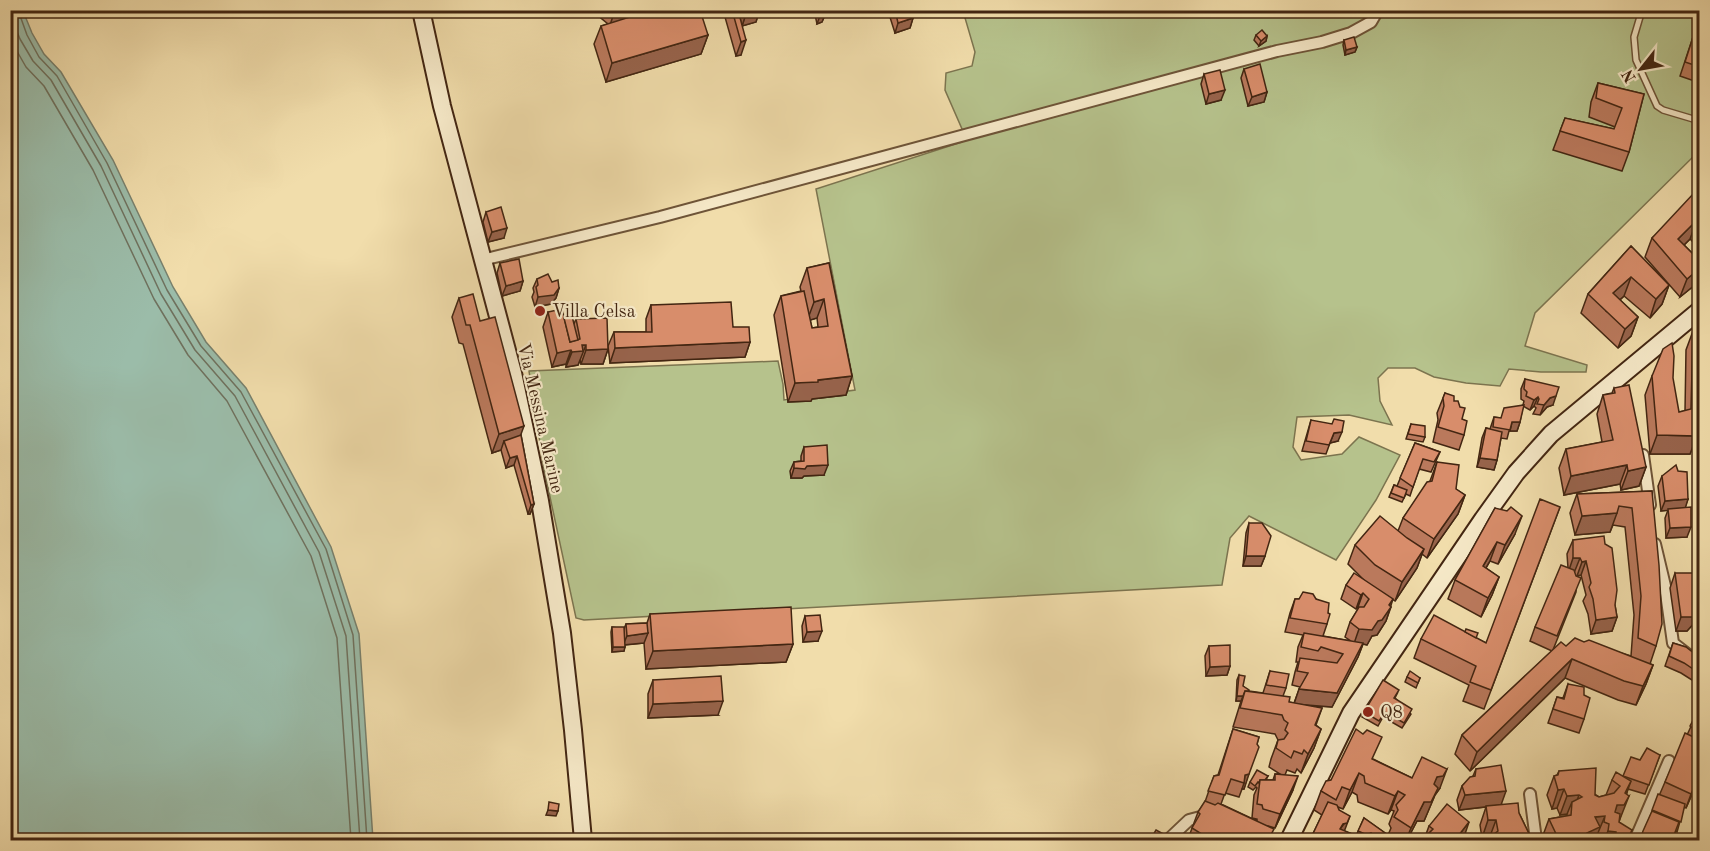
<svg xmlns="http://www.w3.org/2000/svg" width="1710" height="851" viewBox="0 0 1710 851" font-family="'Old Standard TT',serif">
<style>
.green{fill:#b6c28c;stroke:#7c744f;stroke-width:1.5}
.water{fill:#9bbca9;stroke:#78806d;stroke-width:1.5}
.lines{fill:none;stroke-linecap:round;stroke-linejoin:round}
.shore{stroke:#6f715e;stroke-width:1.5}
.lane-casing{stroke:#6e5438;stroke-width:8}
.street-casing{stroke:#6e5438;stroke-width:14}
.secondary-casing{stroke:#432612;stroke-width:20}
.lane{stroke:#f6e9c8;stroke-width:5}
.street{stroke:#f6e9c8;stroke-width:10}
.secondary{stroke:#f6e9c8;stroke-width:16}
.wall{fill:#ba795c;stroke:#432612;stroke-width:1.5;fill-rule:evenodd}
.shaded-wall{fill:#97634b;stroke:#432612;stroke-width:1.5}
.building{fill:#d88d6b;stroke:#432612;stroke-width:1.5}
.poi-dot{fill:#8f2418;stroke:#f6e9c8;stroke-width:2}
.labels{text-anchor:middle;stroke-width:4.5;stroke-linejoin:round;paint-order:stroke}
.poi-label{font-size:18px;fill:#432612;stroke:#f6e9c8;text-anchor:start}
.street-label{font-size:18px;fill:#432612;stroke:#f6e9c8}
</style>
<rect width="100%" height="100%" fill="#f1ddab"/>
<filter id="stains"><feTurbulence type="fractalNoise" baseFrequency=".00333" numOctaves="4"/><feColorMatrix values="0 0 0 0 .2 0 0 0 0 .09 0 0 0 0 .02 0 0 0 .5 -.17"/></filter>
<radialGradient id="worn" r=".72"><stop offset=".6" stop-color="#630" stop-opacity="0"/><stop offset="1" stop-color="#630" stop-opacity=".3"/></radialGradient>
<!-- green -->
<polygon class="green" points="963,11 1699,11 1699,151 1535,313 1525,346 1587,365 1586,372 1541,372 1509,369 1500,386 1466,383 1434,377 1415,368 1388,368 1378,378 1380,401 1392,425 1349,415 1297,417 1293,447 1301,460 1342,454 1359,437 1400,455 1376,500 1336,560 1249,516 1230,538 1222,585 584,620 576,618 544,469 529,371 778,361 783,384 784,400 855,390 816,189 962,142 962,129 945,90 946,73 972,66 975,52"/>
<!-- water -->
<polygon class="water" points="10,11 23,11 32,33 44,54 61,72 113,160 173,287 206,342 246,388 331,547 359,634 373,840 11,840"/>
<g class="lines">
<!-- shore -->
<g class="shore">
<polyline points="18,10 27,35 39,57 57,76 107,163 167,290 201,346 241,392 326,549 353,635 367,840"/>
<polyline points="10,15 20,39 33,61 51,80 101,166 161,294 195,350 235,396 319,552 346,636 360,840"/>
<polyline points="10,39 26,67 44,86 93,170 154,299 188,355 227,401 311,556 337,638 351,840"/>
</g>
<!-- lane casing -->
<g class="lane-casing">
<polyline id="lane" points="1642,10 1634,37 1636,60 1657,106 1663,110 1700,121"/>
</g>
<!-- street casing -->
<g class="street-casing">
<g id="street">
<polyline points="482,260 660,217 1277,51 1322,42 1351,33 1371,22 1378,10"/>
<polyline points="1643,455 1650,505"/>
<polyline points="1655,544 1665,586 1673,643 1700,664"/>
<polyline points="1530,794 1536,840"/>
<polyline points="1169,840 1170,838 1189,820 1208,815"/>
<polyline points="1635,840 1669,761"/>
</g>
</g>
<!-- secondary casing -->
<g class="secondary-casing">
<g id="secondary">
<polyline points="421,10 442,106 513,373 540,501 562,633 573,730 583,840"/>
<polyline points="1289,840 1351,713 1483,519 1516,473 1551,434 1700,310"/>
</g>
</g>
<!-- lane -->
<use href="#lane" class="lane"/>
<!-- street -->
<use href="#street" class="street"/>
<!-- secondary -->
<use href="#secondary" class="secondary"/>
</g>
<!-- wall -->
<g class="wall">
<polygon points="591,10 641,10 637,15 708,35 701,54 606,82 594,44 601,26 608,24"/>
<polygon points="723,10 772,10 758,15 756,22 742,26 741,55 736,56"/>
<polygon points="814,10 827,10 822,22 817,24"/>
<polygon points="846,10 866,10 848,16"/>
<polygon points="911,10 913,18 910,28 895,33 888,11"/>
<polygon points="1694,34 1700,36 1700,83 1680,76"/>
<polygon points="1256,35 1267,36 1266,41 1259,46 1254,40"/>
<polygon points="1344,40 1357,47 1355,52 1345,55 1343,45"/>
<polygon points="1244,69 1267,92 1264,102 1248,106 1241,78"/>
<polygon points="1204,74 1221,100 1206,104 1201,84"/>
<polygon points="1598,83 1644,94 1629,152 1622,171 1553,150 1565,118 1614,129 1615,127 1589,117 1591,102"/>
<polygon points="1700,198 1700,249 1690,239 1684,245 1700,261 1700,275 1696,284 1680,297 1645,257 1652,238"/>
<polygon points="486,212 504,238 488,242 483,222"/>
<polygon points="1631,246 1669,285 1662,304 1650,318 1624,296 1620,300 1638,317 1631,336 1618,348 1581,313 1588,294"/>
<polygon points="500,263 523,281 520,291 502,296 497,273"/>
<path d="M829,263l23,113 -6,19 -34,4 -1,2 -23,1 -14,-87 7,-19 20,-5 -1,-4 7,-19zM817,318l1,9 -6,1 -2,-8z"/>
<polygon points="537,279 552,282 559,288 556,298 551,304 535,307 532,297 534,292 533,288"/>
<polygon points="459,298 480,321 521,435 534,504 530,514 528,514 514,465 506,468 501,450 492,453 463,344 459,343 452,317"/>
<polygon points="651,305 733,327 750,342 745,357 610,363 608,346 614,332 646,332 646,319"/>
<polygon points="548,312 564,318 574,324 576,319 608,349 603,364 581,364 580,360 578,365 566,367 566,364 552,367 543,327"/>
<polygon points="1693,331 1700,432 1697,432 1690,454 1650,454 1645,395 1652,376 1679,412 1685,411 1686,350"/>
<polygon points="1525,379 1553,405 1547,407 1540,415 1533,414 1536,408 1534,406 1530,410 1523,406 1520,422 1517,431 1509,431 1507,439 1501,438 1497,460 1494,470 1477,467 1482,438 1486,428 1490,429 1494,417 1501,418 1523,405 1524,401 1521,399 1521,389"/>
<polygon points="1614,388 1646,467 1639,486 1621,490 1620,484 1564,495 1559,468 1566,449 1602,442 1597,414 1603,395 1612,393"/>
<polygon points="1445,393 1454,401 1462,419 1464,435 1459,450 1433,442 1438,420 1437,413"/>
<polygon points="1311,420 1338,441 1330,443 1326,454 1302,451"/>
<polygon points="1411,424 1425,437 1423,442 1406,439"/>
<polygon points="1415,443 1440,452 1431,472 1419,469 1410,496 1406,494 1402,502 1389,497 1394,485 1397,486"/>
<polygon points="804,447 824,475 804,476 802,478 791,478 790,471 794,462 801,461 801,456"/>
<polygon points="1437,462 1456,489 1465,495 1458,514 1427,558 1422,554 1417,568 1395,601 1386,595 1391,607 1386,621 1377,635 1372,636 1367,645 1363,644 1358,657 1332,707 1304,705 1322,708 1316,725 1321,729 1314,748 1301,773 1297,769 1295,773 1287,770 1285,775 1293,790 1275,828 1268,826 1270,840 1184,840 1188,839 1198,812 1205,802 1214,776 1218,775 1233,729 1259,737 1244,789 1242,789 1239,797 1225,793 1221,804 1257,821 1257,819 1252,818 1254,795 1257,788 1256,787 1253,790 1248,787 1250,782 1268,776 1266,780 1273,780 1275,774 1280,774 1269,767 1271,759 1278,740 1275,734 1233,727 1241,701 1236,701 1237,680 1239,675 1243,686 1249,691 1263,693 1270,671 1286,688 1283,696 1289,702 1294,703 1300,687 1292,685 1295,672 1298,662 1296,662 1298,647 1303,635 1285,632 1290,613 1295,599 1316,599 1328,613 1327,624 1323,636 1351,641 1345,637 1350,622 1359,608 1358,607 1356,609 1341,599 1346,585 1364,580 1348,564 1355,545 1398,531 1403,518 1430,481"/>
<polygon points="1662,476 1688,499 1685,507 1687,537 1666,538 1665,518 1668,510 1661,511 1658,486"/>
<polygon points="1652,491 1656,646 1650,664 1653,665 1646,684 1636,705 1618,700 1565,678 1470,771 1455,754 1462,735 1552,651 1530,641 1535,627 1568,568 1567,554 1573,540 1615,605 1617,617 1612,631 1591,634 1588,614 1583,601 1586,595 1581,575 1577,576 1576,592 1553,650 1584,642 1631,656 1634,615 1625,527 1613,525 1610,532 1575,535 1570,513 1577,494"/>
<polygon points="1560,507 1484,709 1463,701 1469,685 1414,658 1421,639 1476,638 1486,643"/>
<polygon points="1495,508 1515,534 1498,564 1490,561 1486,568 1499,577 1492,595 1481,617 1448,599 1455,580"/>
<polygon points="1249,523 1265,556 1261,566 1243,566 1246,533"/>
<polygon points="1675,573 1696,621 1687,631 1676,631 1670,588"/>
<polygon points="650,614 793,644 786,662 646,669 644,643 625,645 624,651 612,652 611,632 612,627 624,629 626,624 647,623"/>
<polygon points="805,616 818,641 803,642 802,626"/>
<polygon points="1673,643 1686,647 1700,674 1695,682 1681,673 1665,666"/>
<polygon points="1209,646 1230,666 1227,675 1206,676 1205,656"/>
<polygon points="1407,677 1420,678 1416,688 1405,682"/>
<polygon points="653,680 718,715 648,718 648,694"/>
<polygon points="1568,684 1584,719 1579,733 1548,723 1557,697 1563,698"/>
<polygon points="1397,694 1395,698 1411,714 1402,728 1383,717 1378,726 1362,717 1364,712"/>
<polygon points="1700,707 1700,776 1686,808 1684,807 1677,832 1676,831 1672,840 1640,840 1665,782 1687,735"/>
<polygon points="1660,755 1645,794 1628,789 1619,822 1629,840 1597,840 1598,835 1595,840 1543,840 1542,838 1549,819 1566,816 1567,814 1560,815 1557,808 1552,809 1547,795 1554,776 1557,775 1559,771 1599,797 1606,795 1612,780 1623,776 1640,760"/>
<path d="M1373,759l39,19 28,10 -5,7 -11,26h-7l-10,19h-97l12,-25 -8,-5 7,-19 10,-11zM1352,792l5,3 1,7 30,12 3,-4 3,1 -5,13 2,4 -3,7 -24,-17 -8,18 -12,-5 -6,-24 5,2z"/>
<polygon points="1476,769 1501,804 1519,813 1532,840 1489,840 1489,839 1482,838 1480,825 1486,807 1459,810 1457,800 1462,786 1473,776"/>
<polygon points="1429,826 1464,837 1425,837"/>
</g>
<!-- shaded-wall -->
<g class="shaded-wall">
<polygon points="615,10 641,10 632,22 610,25"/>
<polygon points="747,10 772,10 758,15 756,22 742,26"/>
<polygon points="822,10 827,10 822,22 817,24"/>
<polygon points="850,10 866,10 848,16"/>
<polygon points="747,11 742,26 739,14"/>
<polygon points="913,18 910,28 895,33 898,23"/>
<polygon points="708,35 701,54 606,82 612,63"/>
<polygon points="1267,36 1266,41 1259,46 1261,41"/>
<polygon points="746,40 741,55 736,56 741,42"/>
<polygon points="1357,47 1355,52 1345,55 1346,50"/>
<polygon points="1225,90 1221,100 1206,104 1209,94"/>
<polygon points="1267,92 1264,102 1248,106 1252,97"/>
<polygon points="1697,220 1690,239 1671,258 1678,239"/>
<polygon points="507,228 504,238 488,242 492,232"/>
<polygon points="1700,268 1700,275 1696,284 1680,297 1687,279"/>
<polygon points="1631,277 1624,296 1606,312 1613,293"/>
<polygon points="523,281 520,291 502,296 506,286"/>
<polygon points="1669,285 1662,304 1650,318 1656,299"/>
<polygon points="559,288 556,298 551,304 535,307 538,297"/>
<polygon points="824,299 817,318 807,321 814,302"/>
<polygon points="1638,317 1631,336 1618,348 1625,329"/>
<polygon points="750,342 745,357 610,363 615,348"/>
<polygon points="582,345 586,345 578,365 566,367 572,352 571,350 566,364 552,367 557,353"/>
<polygon points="608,349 603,364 581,364 586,350"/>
<polygon points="852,376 846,395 812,399 811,401 788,402 795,383"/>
<polygon points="1556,396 1553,405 1547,407 1540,415 1544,405 1550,398"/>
<polygon points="1538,397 1534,406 1530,410 1534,400"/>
<polygon points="1512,422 1520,422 1517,431 1510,431"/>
<polygon points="524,426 517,445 504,441 501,450 492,453 499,434"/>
<polygon points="1342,432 1338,441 1330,443 1334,433"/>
<polygon points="1657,435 1697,436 1690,454 1650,454"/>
<polygon points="517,456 514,465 506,468 510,458"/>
<polygon points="1480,458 1497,460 1494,470 1477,467"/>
<polygon points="828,465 824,475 804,476 802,478 791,478 794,468 807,466"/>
<polygon points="1627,465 1620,484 1564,495 1571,476"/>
<polygon points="1646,467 1639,486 1621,490 1628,471"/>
<polygon points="1465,495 1458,514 1427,558 1434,539"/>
<polygon points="1688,499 1685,509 1661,511 1665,501"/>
<polygon points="534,504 530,514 528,514 531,505"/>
<polygon points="1617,513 1610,532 1575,535 1582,516"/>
<polygon points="1522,516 1515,534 1498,564 1505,545"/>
<polygon points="1691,527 1687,537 1666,538 1670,528"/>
<polygon points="1497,542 1490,561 1476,585 1483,566"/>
<polygon points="1424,549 1417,568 1395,601 1402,582"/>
<polygon points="1246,556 1265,556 1261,566 1243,566"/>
<polygon points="1573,558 1580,558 1574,573 1568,573"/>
<polygon points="1586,561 1581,575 1577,576 1582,562"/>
<polygon points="1499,577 1492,595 1481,617 1488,598"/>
<polygon points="1363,593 1358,607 1356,609 1361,595"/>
<polygon points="1393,599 1386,621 1377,635 1372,636 1367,645 1363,644 1358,657 1332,707 1294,704 1299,689 1337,693 1359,629 1389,605"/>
<polygon points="1700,609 1700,612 1696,621 1687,631 1676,631 1681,617"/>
<polygon points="1617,617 1612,631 1591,634 1596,620"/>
<polygon points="822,631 818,641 803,642 807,632"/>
<polygon points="648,633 644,643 623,645 627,636"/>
<polygon points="793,644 786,662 646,669 653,651"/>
<polygon points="613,647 625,647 624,651 612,652"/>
<polygon points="1572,659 1565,678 1470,771 1477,752"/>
<polygon points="1653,665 1646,684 1636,705 1643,686"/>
<polygon points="1230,666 1227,675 1206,676 1210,667"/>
<polygon points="1237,696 1243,696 1241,701 1236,701"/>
<polygon points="723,701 718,715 648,718 653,704"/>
<polygon points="1321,729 1314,748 1301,773 1308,754"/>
<polygon points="1700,730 1700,734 1696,744 1692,745 1697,731"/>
<polygon points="1447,769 1440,788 1435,795 1424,821 1417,821 1407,840 1406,840 1411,828 1437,777"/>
<polygon points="1359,773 1352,792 1343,809 1350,790"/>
<polygon points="1249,774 1244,789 1242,789 1244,783 1245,775"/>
<polygon points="1700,774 1700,776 1686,808 1691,794"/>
<polygon points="1298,776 1293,790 1275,828 1280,814"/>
<polygon points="1631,781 1624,800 1629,796 1618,824 1610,824 1617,805 1625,793"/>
<polygon points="1564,789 1557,808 1552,809 1558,790"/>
<polygon points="1398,791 1391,810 1388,814 1395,796"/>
<polygon points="1506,791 1501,805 1459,810 1465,795"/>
<polygon points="1579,795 1572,814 1572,802 1567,814 1560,815 1567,796"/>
<polygon points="548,810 558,811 556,816 546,815"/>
<polygon points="1350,816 1341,840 1340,829"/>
<polygon points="1605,816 1595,840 1584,840 1595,817"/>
<polygon points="1488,820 1496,820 1489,839 1482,838"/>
<polygon points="1469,822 1464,837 1461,840 1455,840"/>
<polygon points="1632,830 1629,840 1615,840 1616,838"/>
<polygon points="1608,831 1616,832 1613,840 1604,840"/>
<polygon points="1371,833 1368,840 1365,840 1367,835"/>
</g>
<!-- building -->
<g class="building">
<polygon points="652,10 700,10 708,35 612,63 601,26"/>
<polygon points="732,10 747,10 747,11 739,14 746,40 741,42"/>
<polygon points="895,10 911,10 913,18 898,23"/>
<polygon points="1262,30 1267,36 1261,41 1256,35"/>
<polygon points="1694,34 1700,36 1700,67 1685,62"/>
<polygon points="1354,37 1357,47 1346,50 1344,40"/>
<polygon points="1260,64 1267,92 1252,97 1244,69"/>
<polygon points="1220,70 1225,90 1209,94 1204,74"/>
<polygon points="1598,83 1644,94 1629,152 1560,131 1565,118 1614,129 1622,108 1596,98"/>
<polygon points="1694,193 1700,198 1700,223 1697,220 1678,239 1700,261 1700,268 1687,279 1652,238"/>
<polygon points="501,207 507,228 492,232 486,212"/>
<polygon points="1631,246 1669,285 1656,299 1631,277 1613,293 1638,317 1625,329 1588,294"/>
<polygon points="519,259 523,281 506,286 500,263"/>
<polygon points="829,263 852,376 818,380 818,382 795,383 781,296 804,291 812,328 828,326 824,299 814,302 807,268"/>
<polygon points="548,274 552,282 558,280 559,288 554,295 538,297 536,287 538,285 537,279"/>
<polygon points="473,294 480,321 495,317 524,426 499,434 470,325 466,325 459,298"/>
<polygon points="731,302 733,327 749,327 750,342 615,348 614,332 652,332 651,305"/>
<polygon points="562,309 570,342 580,339 576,319 607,318 608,349 586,350 586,345 582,345 583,351 572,352 571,350 557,353 548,312"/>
<polygon points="572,316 578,340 570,342 564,318"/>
<polygon points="1700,330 1700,424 1697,436 1657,435 1652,376 1663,349 1672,343 1674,356 1673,378 1679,412 1691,409 1693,331"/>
<polygon points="1525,379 1559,387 1556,396 1550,398 1544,405 1537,404 1539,399 1538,397 1534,400 1526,396 1527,392 1524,389"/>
<polygon points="1629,385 1646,467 1628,471 1627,465 1571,476 1566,449 1613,440 1603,395 1615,393 1614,388"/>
<polygon points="1445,393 1454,396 1454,401 1458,401 1460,407 1465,408 1462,419 1467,421 1464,435 1438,427 1444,406 1443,398"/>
<polygon points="1524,405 1520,422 1512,422 1510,430 1493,427 1494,417 1501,418 1504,408"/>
<polygon points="1334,419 1344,421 1342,432 1334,433 1329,445 1306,441 1311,420 1332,424"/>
<polygon points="1411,424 1425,426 1425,437 1408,434"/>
<polygon points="1486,428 1502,432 1497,460 1480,458"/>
<polygon points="521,435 534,504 531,505 517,456 510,458 504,441"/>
<polygon points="1415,443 1440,452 1434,462 1423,459 1413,487 1400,478"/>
<polygon points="827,445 828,465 807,466 805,469 794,468 794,462 804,461 804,447"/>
<polygon points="1437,462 1459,465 1456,489 1465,495 1434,539 1403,518 1427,482 1432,481"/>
<polygon points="1676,465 1678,471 1687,472 1688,499 1665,501 1662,476"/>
<polygon points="1394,485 1407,490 1404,498 1391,493"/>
<polygon points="1652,491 1659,565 1662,624 1656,646 1638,638 1641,596 1632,508 1619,506 1617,513 1582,516 1577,494"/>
<polygon points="1540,499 1560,507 1491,690 1470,682 1476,666 1421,639 1434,615 1486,643"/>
<polygon points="1511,507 1522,516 1505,545 1497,542 1483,566 1499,577 1488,598 1455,580 1495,508 1507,511"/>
<polygon points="1691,507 1691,527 1670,528 1668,509"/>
<polygon points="1380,516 1407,538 1424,549 1402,582 1375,565 1355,545"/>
<polygon points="1249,523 1262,523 1271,536 1265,556 1246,556"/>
<polygon points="1604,536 1605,544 1612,548 1617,590 1615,605 1617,617 1596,620 1593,599 1589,587 1591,583 1586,561 1582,562 1580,558 1573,558 1573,540"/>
<polygon points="1561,565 1574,570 1576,576 1581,578 1557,636 1535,627"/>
<polygon points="1354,573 1393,599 1389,605 1391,607 1382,620 1378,621 1372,630 1359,629 1350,622 1359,607 1364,607 1369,599 1363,593 1361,595 1346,585"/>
<polygon points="1675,573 1700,573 1700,609 1693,617 1681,617"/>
<polygon points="1303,592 1313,594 1316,599 1329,603 1328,613 1330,614 1327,624 1290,618 1295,599 1299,599"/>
<polygon points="791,607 793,644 653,651 650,614"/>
<polygon points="820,615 822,631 807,632 805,616"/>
<polygon points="647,623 648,633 627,636 626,624"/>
<polygon points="612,627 624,627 625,647 613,647"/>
<polygon points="1466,629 1478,633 1476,638 1465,632"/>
<polygon points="1304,633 1363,643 1337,693 1299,689 1308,673 1297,671 1300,658 1337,663 1343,654 1321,647 1318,651 1301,647"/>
<polygon points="1575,638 1584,642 1589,640 1653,665 1643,686 1624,681 1572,659 1477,752 1462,735 1561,642 1566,646"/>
<polygon points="1673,643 1686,647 1700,658 1699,673 1684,663 1669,656"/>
<polygon points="1230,645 1230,666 1210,667 1209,646"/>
<polygon points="1270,671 1289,674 1286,688 1266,685"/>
<polygon points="1410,671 1420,678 1418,683 1407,677"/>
<polygon points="1239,675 1245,676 1243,686 1249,690 1249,691 1245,691 1243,696 1237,696"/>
<polygon points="721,676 723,701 653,704 653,680"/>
<polygon points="1383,680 1399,690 1394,698 1412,709 1404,723 1385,712 1379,721 1364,712"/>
<polygon points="1568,684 1584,687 1584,695 1590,698 1584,719 1553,709 1557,697 1564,699"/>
<polygon points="1245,691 1290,697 1289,702 1322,708 1315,725 1321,729 1308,754 1304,750 1302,754 1294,751 1291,758 1276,748 1278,740 1284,739 1288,733 1285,730 1288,723 1284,720 1282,715 1240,708"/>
<polygon points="1700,707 1700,730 1697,731 1690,726"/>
<polygon points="1233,729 1259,737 1257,744 1259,747 1249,774 1245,775 1244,783 1231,779 1225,795 1208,791 1214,776 1219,775"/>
<polygon points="1356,729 1363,734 1367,730 1382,737 1372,759 1412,778 1422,757 1447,769 1443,776 1437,777 1434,784 1438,788 1431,802 1424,802 1411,828 1394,817 1398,810 1396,805 1405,795 1398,791 1395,796 1365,783 1364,776 1359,773 1350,790 1342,787 1336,800 1321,791 1326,781 1331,780"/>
<polygon points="1685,733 1700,740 1700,774 1691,794 1665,782"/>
<polygon points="1647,748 1660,755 1649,785 1623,776 1631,757 1640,760"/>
<polygon points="1501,765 1506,791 1465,795 1462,786 1470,777 1475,776 1476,769"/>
<polygon points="1596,768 1595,795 1599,797 1614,793 1620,786 1612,780 1616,772 1631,781 1625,793 1629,796 1624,805 1617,805 1615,812 1620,814 1619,822 1632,830 1628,838 1616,838 1616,832 1608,831 1609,824 1604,822 1605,816 1595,817 1600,827 1587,833 1593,840 1559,840 1549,819 1571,815 1572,802 1582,797 1579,795 1567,796 1564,789 1558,790 1554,776 1558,775 1559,771"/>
<polygon points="1257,770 1268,776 1265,780 1260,780 1259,783 1258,782 1255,786 1250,782"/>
<polygon points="1275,774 1298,776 1280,814 1263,809 1262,805 1257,804 1260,780 1275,780"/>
<polygon points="1658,794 1685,804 1681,822 1652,810"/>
<polygon points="1205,801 1215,805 1218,803 1274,829 1268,840 1211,840 1192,828 1200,814 1198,812"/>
<polygon points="549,802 559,804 558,811 548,810"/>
<polygon points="1328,802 1337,805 1339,810 1350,816 1347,823 1343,824 1340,829 1367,840 1334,840 1327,837 1325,840 1310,840"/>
<polygon points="1518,803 1519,813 1532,840 1496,840 1493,835 1498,831 1496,820 1488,820 1486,806"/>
<polygon points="1447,804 1469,822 1455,840 1422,840 1433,829 1429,826"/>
<polygon points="1652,811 1679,822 1672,840 1640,840 1643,831"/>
<polygon points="1364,818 1395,840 1379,840 1371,833 1367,835 1358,831"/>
<polygon points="1156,830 1167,836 1164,840 1150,840"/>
<polygon points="1185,837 1192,840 1184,840"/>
</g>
<!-- markers -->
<g class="poi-dot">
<circle cx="540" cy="311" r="6"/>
<circle cx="1368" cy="712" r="6"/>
</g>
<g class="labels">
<!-- poi labels -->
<g class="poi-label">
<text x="552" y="317">Villa Celsa</text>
<text x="1380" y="718">Q8</text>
</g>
<!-- street labels -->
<g class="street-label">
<text transform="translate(541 418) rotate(77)" y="6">Via Messina Marine</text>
</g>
</g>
<!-- margin -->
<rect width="1710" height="851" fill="none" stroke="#f1ddab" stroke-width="36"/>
<rect x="12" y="12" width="1686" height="827" fill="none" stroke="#432612" stroke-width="3"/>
<rect x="18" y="18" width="1674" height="815" fill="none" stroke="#432612" stroke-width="1.5"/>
<!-- north arrow -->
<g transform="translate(1641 69) rotate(239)" stroke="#f6e9c8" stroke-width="4.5" paint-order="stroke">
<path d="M0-4.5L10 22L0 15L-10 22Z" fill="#432612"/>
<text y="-9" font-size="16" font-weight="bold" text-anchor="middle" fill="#432612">N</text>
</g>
<rect width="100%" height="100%" filter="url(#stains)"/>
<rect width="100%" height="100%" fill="url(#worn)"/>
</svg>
